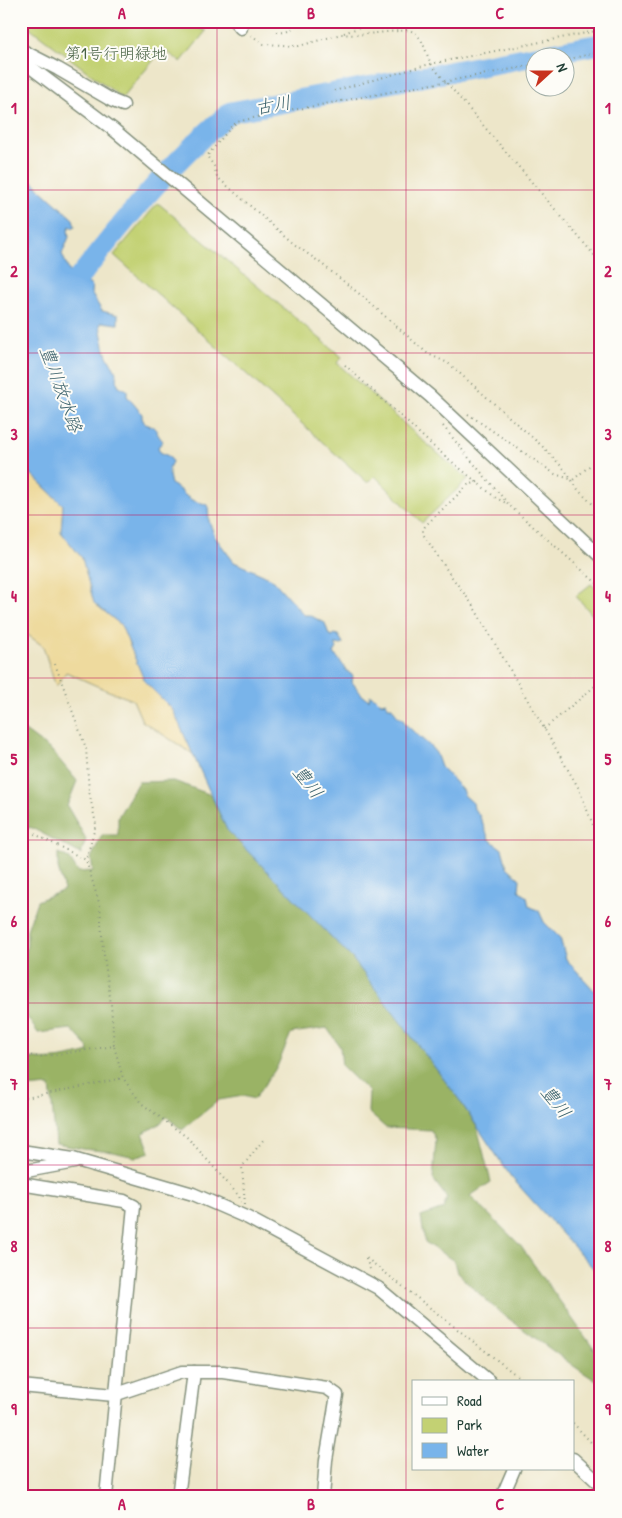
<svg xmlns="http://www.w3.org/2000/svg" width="622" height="1518" viewBox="0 0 622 1518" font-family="'Patrick Hand','Klee One',sans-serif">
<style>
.green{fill:#c3d173;stroke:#718754}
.forest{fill:#9ab365;stroke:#5c784c}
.sand{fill:#eeda9e;stroke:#868c69}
.water{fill:#79b4ea;stroke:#4c788f}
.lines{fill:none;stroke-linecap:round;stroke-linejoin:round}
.river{stroke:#79b4ea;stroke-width:21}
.street-casing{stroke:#86927e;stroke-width:15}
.path{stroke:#86927e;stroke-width:2;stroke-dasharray:1 4;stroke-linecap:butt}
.street{stroke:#fff;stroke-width:12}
.grid{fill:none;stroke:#c2185b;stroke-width:1;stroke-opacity:0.55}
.labels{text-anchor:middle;stroke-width:4;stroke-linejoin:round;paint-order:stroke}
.park-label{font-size:16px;fill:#486244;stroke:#fdfcf7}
.water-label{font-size:18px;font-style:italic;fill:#3a616b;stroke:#fdfcf7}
.neatline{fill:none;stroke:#c2185b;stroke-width:2}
.grid-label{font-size:16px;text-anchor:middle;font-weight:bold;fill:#c2185b}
</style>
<rect width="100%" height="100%" fill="#fdfcf7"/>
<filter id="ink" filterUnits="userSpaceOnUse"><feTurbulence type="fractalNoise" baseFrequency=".02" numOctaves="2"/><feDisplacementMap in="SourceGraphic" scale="10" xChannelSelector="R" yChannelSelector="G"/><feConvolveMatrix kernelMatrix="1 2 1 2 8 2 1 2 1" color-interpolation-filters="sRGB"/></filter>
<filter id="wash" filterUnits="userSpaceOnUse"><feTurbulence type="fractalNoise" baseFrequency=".0096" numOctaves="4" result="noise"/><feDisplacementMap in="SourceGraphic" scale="20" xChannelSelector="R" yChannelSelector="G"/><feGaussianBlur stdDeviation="1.12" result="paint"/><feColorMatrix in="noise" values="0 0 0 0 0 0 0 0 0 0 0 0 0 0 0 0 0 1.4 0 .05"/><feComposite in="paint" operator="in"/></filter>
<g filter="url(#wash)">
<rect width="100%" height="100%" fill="#ede6c9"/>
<!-- green -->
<g class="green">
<polygon points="21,21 181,21 206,31 181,62 163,49 122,98"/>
<polygon points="158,203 342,357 337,363 421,439 468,479 422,523 375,476 368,483 114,255"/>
<polygon points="591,584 601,593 601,625 576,596"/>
</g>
<!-- forest -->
<g class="forest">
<polygon points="21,728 52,751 77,781 67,806 86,839 81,854 30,827 21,835"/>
<path d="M174,781l37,14 16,35 125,128 106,140 19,29 14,55 -21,14 50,49 81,114v25l-26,-17 -78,-57 -40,-37 -3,-12 -29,-19 -4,-25 22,-8 4,-11 -14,-19 3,-39 -5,-10 -45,-2 -18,-16 1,-20 -27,-26 -2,-19 -13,-19 -36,5 -14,34 -23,32 -11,-3 -24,4 -37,30 -15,-13 -9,8 -15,8 7,19 -15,5 -22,-5 -30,-3 -27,-5 -6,-58 -25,2 -2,-15 7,-15c19,4 41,-1 59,-6l-1,-5 -17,-18 -33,4 -17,-25v-27l6,-36v-15l10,-29 27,-11 -6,-22v-15l11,5 9,14 15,-1 -2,-13 11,-23h16v-18l20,-35z"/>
</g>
<!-- sand -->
<polygon class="sand" points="21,464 63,505 61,532 82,558 94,603 121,625 145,682 173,710 193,754 142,721 133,700 106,690 66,672 56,687 43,646 21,630"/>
<!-- water -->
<path class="water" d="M21,172l13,10 7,8 32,29 2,7 -2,2 -3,-2 -2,4 1,7 -7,17 7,17 23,15 -1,7 11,18 16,4v9l-16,-2 -2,3c2,10 3,21 7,31 4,9 12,16 10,26l2,4 8,4v6l15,18v4l3,6c14,3 9,8 18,17l-5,6 2,5 10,5 2,5c-5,7 -3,14 -1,22 10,5 14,13 21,16 6,3 11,2 16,6l1,15 6,16 19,25 38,17 32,36h5l16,8 4,12 4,1v-2l5,1 5,8 -1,2 -7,-1 2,4 -3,5 14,19 5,4 -1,6 10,13 7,5 1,-5 6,3 5,5 5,-1 2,5h4l6,10 5,2 2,5 25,22 6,7 5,14 21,23 2,5 9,8 1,6 5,6 10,24 13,10 5,18 13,12 -1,11 8,7 2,9 10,5 5,11 16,16 6,21 35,39v279l-90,-100 -53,-79 -106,-140 -125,-128 -54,-120 -28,-28 -24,-57 -27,-22 -12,-45 -21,-26 2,-27 -42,-41z"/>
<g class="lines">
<!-- river -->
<path class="river" d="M62,299c52,-65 104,-134 169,-187l370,-68"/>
</g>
</g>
<g filter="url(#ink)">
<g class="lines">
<!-- street casing -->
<g class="street-casing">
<g id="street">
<polyline points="235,21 241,28"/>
<polyline points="21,50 58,69 113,101 123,105"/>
<polyline points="21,60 114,130 430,396 601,557"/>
<polyline points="21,1151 73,1159 193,1194 248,1218 378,1288 490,1382"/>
<polyline points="21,1172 75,1162"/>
<polyline points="21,1184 124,1201 134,1206 106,1497"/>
<polyline points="21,1386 114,1395 182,1372 223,1372 327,1388 337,1395 326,1460 323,1497"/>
<polyline points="573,1459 601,1485"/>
<polyline points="178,1497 194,1372"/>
<polyline points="502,1497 514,1469"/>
</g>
</g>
<!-- path -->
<g class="path">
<path d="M277,32c9,1 16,-1 20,-11"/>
<polyline points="344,33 377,21"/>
<path d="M251,35l13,9 35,2 42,-12 14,1 54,-5c17,6 15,25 25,38l167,195"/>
<polyline points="564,60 601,52"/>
<polyline points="534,65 261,116 237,122 231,127 207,156 214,166 217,177 294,244 318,261 362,296 428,354 448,363 542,446 565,470 579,491 601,512"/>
<polyline points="334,91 430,64 601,30"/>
<polyline points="345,365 433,446 496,498 508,504"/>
<polyline points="468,414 555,474 573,480 601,456"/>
<polyline points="443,426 469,458 510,506 601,587"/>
<polyline points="478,482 468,485 426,525 423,529 423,534 449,573 472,604 578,787 601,845"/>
<polyline points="55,664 86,748 89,792 96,824 86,860"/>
<polyline points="544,729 601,681"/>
<polyline points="21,827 86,860 100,906 103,949 111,1004 114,1046"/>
<polyline points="21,1054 39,1057 114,1046 123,1078 141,1103 188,1138 239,1196 241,1202"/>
<polyline points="21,1099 123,1078"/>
<polyline points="245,1204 242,1167 264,1139"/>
<polyline points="370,1269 365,1257 525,1382"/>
<polyline points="573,1423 601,1453"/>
</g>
<!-- street -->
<use href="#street" class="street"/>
</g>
</g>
<!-- grid -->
<path class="grid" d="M217,21v1476M406,21v1476M21,190h580M21,353h580M21,515h580M21,678h580M21,840h580M21,1003h580M21,1165h580M21,1328h580"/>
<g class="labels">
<!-- park labels -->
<g class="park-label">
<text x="116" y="59">第1号行明緑地</text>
</g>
<!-- water labels -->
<g class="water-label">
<text transform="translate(273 105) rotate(-10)" y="6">古川</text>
<text transform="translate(61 389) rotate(70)" y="6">豊川放水路</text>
<text transform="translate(308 782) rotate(52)" y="6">豊川</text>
<text transform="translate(556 1102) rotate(52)" y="6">豊川</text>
</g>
</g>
<!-- margin -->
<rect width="622" height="1518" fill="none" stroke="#fdfcf7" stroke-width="55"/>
<!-- legend -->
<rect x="412" y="1380" width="162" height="90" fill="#fdfcf7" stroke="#a4b0a9"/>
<rect x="422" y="1397" width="25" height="8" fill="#ffffff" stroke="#a4b0a9"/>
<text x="457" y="1406" font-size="15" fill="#1f3d34">Road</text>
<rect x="422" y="1418" width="25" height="15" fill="#c3d173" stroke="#a4b0a9"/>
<text x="457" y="1430" font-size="15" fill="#1f3d34">Park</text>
<rect x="422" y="1443" width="25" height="15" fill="#79b4ea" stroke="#a4b0a9"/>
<text x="457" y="1456" font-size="15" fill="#1f3d34">Water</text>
<!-- north arrow -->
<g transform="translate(550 72) rotate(69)"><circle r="24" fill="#fdfcf7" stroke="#a4b0a9"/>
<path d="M0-4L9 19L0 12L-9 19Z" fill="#c8321e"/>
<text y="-8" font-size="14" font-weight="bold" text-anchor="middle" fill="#1f3d34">N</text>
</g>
<rect x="28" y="28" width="566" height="1462" class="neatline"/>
<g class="grid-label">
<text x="122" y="19">A</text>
<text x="311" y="19">B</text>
<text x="500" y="19">C</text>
<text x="14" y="114">1</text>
<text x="608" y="114">1</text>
<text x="14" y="277">2</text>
<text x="608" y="277">2</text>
<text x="14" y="440">3</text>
<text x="608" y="440">3</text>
<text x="14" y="602">4</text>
<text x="608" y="602">4</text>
<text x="14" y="765">5</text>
<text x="608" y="765">5</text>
<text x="14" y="927">6</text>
<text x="608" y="927">6</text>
<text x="14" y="1090">7</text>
<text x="608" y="1090">7</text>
<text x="14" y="1252">8</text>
<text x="608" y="1252">8</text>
<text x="14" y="1415">9</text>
<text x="608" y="1415">9</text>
<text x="122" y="1510">A</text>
<text x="311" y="1510">B</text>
<text x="500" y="1510">C</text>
</g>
</svg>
